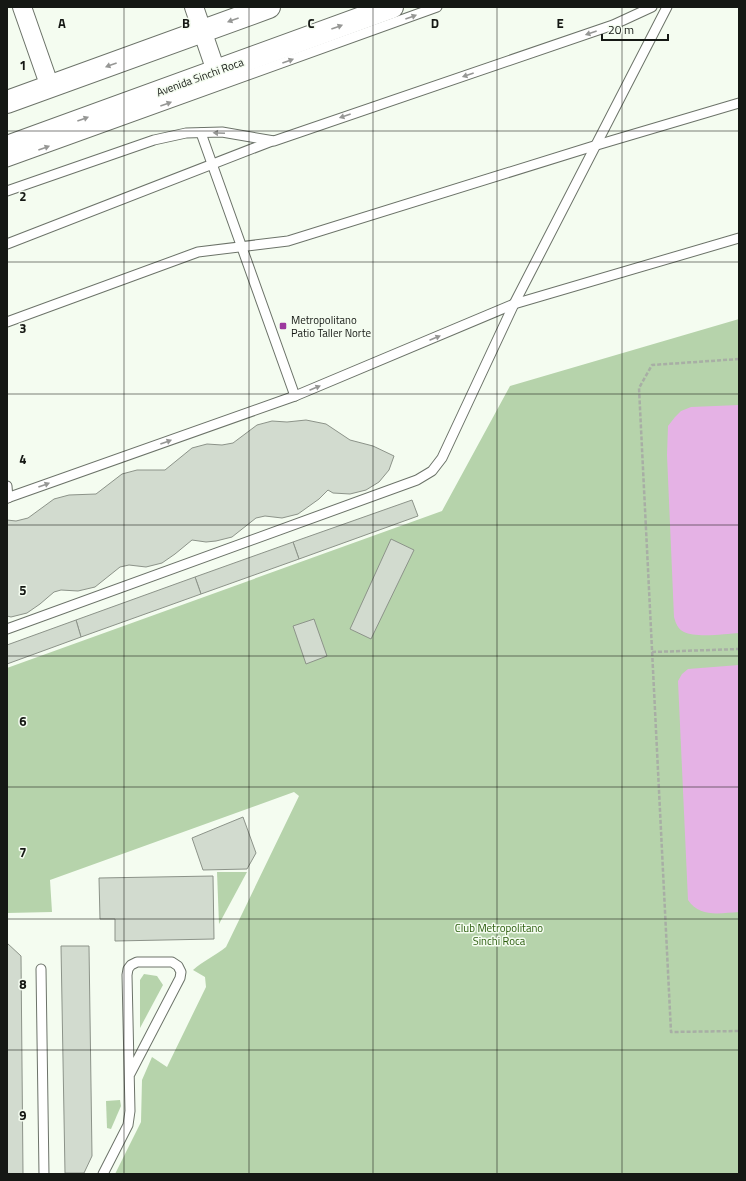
<svg xmlns="http://www.w3.org/2000/svg" width="746" height="1181" viewBox="0 0 746 1181" font-family="'Titillium Web',sans-serif">
<style>
.green{fill:#b6d3ab}
.water{fill:#e5b2e5}
.building{fill:#d2dbcf;stroke:#8c9389}
.lines{fill:none;stroke-linecap:round;stroke-linejoin:round}
.service-casing{stroke:#6c7369;stroke-width:11}
.minor-casing{stroke:#6c7369;stroke-width:20}
.secondary-casing{stroke:#6c7369;stroke-width:24}
.path{stroke:#a8aea5;stroke-width:2.5;stroke-dasharray:4 2;stroke-linecap:butt}
.service{stroke:#fff;stroke-width:9}
.minor{stroke:#fff;stroke-width:18}
.secondary{stroke:#fff;stroke-width:22}
.oneway{fill:#969795}
.grid{fill:none;stroke:#151814;stroke-width:1;stroke-opacity:0.55}
.poi-dot{fill:#9c389e;stroke:#f4fcf0;stroke-width:1.5}
.labels{text-anchor:middle;stroke-width:3;stroke-linejoin:round;paint-order:stroke}
.street-label{font-size:11px;fill:#151814;stroke:#f4fcf0}
.poi-label{font-size:11px;fill:#151814;stroke:#f4fcf0;text-anchor:start}
.park-label{font-size:11px;fill:#2a5c0c;stroke:#f4fcf0}
.grid-label{font-size:13px;text-anchor:middle;font-weight:bold;fill:#151814;stroke:#f4fcf0;stroke-width:3;stroke-linejoin:round;paint-order:stroke}
</style>
<rect width="100%" height="100%" fill="#f4fcf0"/>
<!-- green -->
<g class="green">
<path d="M739,319v855h-624l26,-52 1,-42 10,-23 15,10 39,-80 -1,-10 -12,-7c10,-9 23,-15 33,-23l73,-151 -5,-4 -244,88 2,32 -45,1v-245l435,-157 68,-125z"/>
<polygon points="217,872 247,872 219,924"/>
<polygon points="144,974 157,976 163,985 140,1028 140,980"/>
<polygon points="120,1100 121,1106 111,1129 107,1128 106,1101"/>
</g>
<!-- water -->
<g class="water">
<path d="M739,405v228c-13,1 -44,5 -55,-1 -6,-3 -8,-8 -10,-15l-7,-162 1,-29 7,-9 6,-6 10,-4z"/>
<path d="M739,665v247c-19,1 -39,6 -51,-12l-10,-219 4,-7 6,-5z"/>
</g>
<!-- building -->
<g class="building">
<polygon points="306,420 326,424 350,440 373,446 394,456 389,470 379,482 366,490 350,494 333,493 328,490 319,499 298,514 282,518 265,516 256,518 232,537 216,541 206,542 192,540 175,554 162,563 146,567 129,565 120,567 95,587 78,591 61,590 54,592 40,604 27,613 11,617 7,616 7,520 16,521 28,518 54,499 69,495 96,494 122,474 137,470 165,470 192,448 207,444 222,445 233,443 257,425 272,421 287,422"/>
<polygon points="412,500 418,516 299,559 293,542"/>
<polygon points="391,539 414,550 371,639 350,629"/>
<polygon points="293,542 299,559 201,594 195,577"/>
<polygon points="195,577 201,594 81,637 76,620"/>
<polygon points="314,619 327,656 306,664 293,626"/>
<polygon points="76,620 81,637 7,664 7,645"/>
<polygon points="243,817 256,853 247,869 203,870 192,838"/>
<polygon points="213,876 214,939 115,941 115,919 100,919 99,878"/>
<polygon points="7,943 21,956 23,1174 7,1174"/>
<polygon points="61,946 89,946 92,1156 84,1173 65,1173"/>
</g>
<g class="lines">
<!-- service casing -->
<g class="service-casing">
<g id="service">
<polyline points="201,133 295,396"/>
<polyline points="7,162 437,7"/>
<polyline points="7,191 154,140 186,133 222,132 274,141 613,25 652,7"/>
<polyline points="7,244 272,141"/>
<polyline points="7,322 198,252 288,241 597,145 739,103"/>
<polyline points="7,486 8,498"/>
<polyline points="7,498 295,396 514,304 739,238"/>
<polyline points="7,629 417,480 432,471 442,458 514,304 667,7"/>
<polyline points="41,969 44,1174"/>
<polyline points="103,1174 128,1125 130,1111 127,975 128,969 131,965 137,962 172,962 178,966 181,972 180,978 130,1074"/>
</g>
</g>
<!-- minor casing -->
<g class="minor-casing">
<g id="minor">
<polyline points="22,7 50,87"/>
<polyline points="194,7 216,71"/>
</g>
</g>
<!-- secondary casing -->
<g class="secondary-casing">
<g id="secondary">
<polyline points="7,102 269,7"/>
<polyline points="7,147 392,7"/>
</g>
</g>
<!-- path -->
<g class="path">
<polyline points="739,359 652,365 639,388 671,1032 739,1031"/>
<polyline points="652,652 739,649"/>
</g>
<!-- service -->
<use href="#service" class="service"/>
<!-- minor -->
<use href="#minor" class="minor"/>
<!-- secondary -->
<use href="#secondary" class="secondary"/>
</g>
<!-- one-way arrows -->
<defs><path id="oneway-solid" d="M-6-.8H1V-3.2L6.5 0L1 3.2V.8H-6Z"/></defs>
<g class="oneway">
<use href="#oneway-solid" transform="translate(411 17) rotate(-20)"/>
<use href="#oneway-solid" transform="translate(233 20) rotate(160)"/>
<use href="#oneway-solid" transform="translate(337 27) rotate(-20)"/>
<use href="#oneway-solid" transform="translate(591 33) rotate(161)"/>
<use href="#oneway-solid" transform="translate(288 61) rotate(-20)"/>
<use href="#oneway-solid" transform="translate(111 65) rotate(160)"/>
<use href="#oneway-solid" transform="translate(468 75) rotate(161)"/>
<use href="#oneway-solid" transform="translate(166 104) rotate(-20)"/>
<use href="#oneway-solid" transform="translate(345 116) rotate(161)"/>
<use href="#oneway-solid" transform="translate(83 119) rotate(-20)"/>
<use href="#oneway-solid" transform="translate(219 133) rotate(-178)"/>
<use href="#oneway-solid" transform="translate(44 148) rotate(-20)"/>
<use href="#oneway-solid" transform="translate(435 338) rotate(-23)"/>
<use href="#oneway-solid" transform="translate(315 388) rotate(-23)"/>
<use href="#oneway-solid" transform="translate(166 442) rotate(-20)"/>
<use href="#oneway-solid" transform="translate(44 485) rotate(-20)"/>
</g>
<!-- grid -->
<path class="grid" d="M124,7v1167M249,7v1167M373,7v1167M497,7v1167M622,7v1167M7,131h732M7,262h732M7,394h732M7,525h732M7,656h732M7,787h732M7,919h732M7,1050h732"/>
<!-- markers -->
<rect class="poi-dot" x="279" y="322" width="8" height="8" rx="2"/>
<g class="labels">
<!-- street labels -->
<g class="street-label">
<text transform="translate(200 77) rotate(-20)" y="4">Avenida Sinchi Roca</text>
</g>
<!-- poi labels -->
<g class="poi-label">
<text x="291" y="324">Metropolitano<tspan x="291" dy="13">Patio Taller Norte</tspan></text>
</g>
<!-- park labels -->
<g class="park-label">
<text x="499" y="932">Club Metropolitano<tspan x="499" dy="13">Sinchi Roca</tspan></text>
</g>
</g>
<g class="grid-label">
<text x="62" y="28">A</text>
<text x="186" y="28">B</text>
<text x="311" y="28">C</text>
<text x="435" y="28">D</text>
<text x="560" y="28">E</text>
<text x="23" y="70">1</text>
<text x="23" y="201">2</text>
<text x="23" y="333">3</text>
<text x="23" y="464">4</text>
<text x="23" y="595">5</text>
<text x="23" y="726">6</text>
<text x="23" y="857">7</text>
<text x="23" y="989">8</text>
<text x="23" y="1120">9</text>
</g>
<!-- border -->
<rect width="746" height="1181" fill="none" stroke="#151814" stroke-width="16"/>
<!-- scale -->
<path d="M602 34v6h66v-6" fill="none" stroke="#151814" stroke-width="2"/>
<text x="608" y="34" font-size="12" fill="#151814" stroke="#f4fcf0" stroke-width="3" paint-order="stroke">20 m</text>
</svg>
